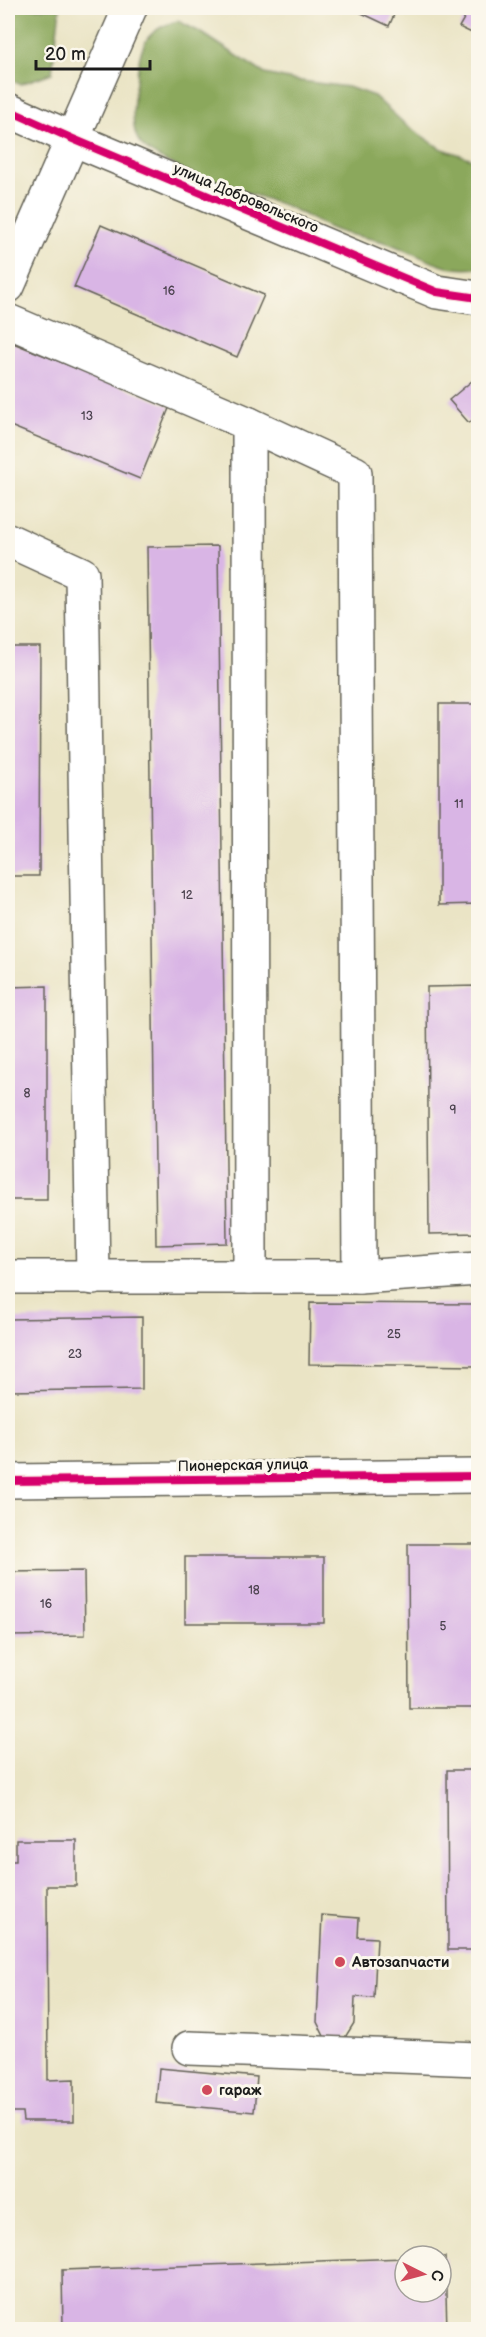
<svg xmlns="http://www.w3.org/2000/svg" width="486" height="2337" viewBox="0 0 486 2337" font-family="'Balsamiq Sans',sans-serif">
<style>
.forest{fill:#8ba85b;stroke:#54623c;stroke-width:1.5}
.building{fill:#d9b5e5}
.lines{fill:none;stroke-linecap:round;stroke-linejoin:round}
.minor-casing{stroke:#646257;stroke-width:36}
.minor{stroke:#fff;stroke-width:33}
.cycleway-casing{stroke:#fbf7ec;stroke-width:11}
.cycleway{stroke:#d6006c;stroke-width:8}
.poi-dot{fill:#d1495b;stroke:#fbf7ec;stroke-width:2}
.labels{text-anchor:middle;stroke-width:6;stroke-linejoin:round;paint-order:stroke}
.number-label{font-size:12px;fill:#4b424e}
.street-label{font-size:15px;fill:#1c1c1c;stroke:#fbf7ec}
.poi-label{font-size:15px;font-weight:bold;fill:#1c1c1c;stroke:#fbf7ec;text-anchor:start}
</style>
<rect width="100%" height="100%" fill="#fbf7ec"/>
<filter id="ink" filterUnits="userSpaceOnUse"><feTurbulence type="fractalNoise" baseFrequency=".0167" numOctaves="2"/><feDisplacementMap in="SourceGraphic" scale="12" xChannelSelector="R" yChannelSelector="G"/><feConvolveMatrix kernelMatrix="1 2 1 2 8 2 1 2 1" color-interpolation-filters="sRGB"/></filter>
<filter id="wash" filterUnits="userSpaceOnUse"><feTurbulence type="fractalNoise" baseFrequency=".008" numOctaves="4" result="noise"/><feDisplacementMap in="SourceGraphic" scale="24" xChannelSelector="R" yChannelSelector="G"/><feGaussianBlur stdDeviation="1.35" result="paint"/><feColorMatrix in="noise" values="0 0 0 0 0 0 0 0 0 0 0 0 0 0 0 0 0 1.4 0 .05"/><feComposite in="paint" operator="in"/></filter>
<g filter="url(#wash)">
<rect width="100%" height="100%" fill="#eae4c5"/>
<!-- forest -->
<g class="forest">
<polygon points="8,8 60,8 52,73 21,84 8,80"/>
<path d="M178,21l24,12 63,41 28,6 55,7 26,9 32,29 34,23 38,13v107c-10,1 -21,1 -31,-1 -22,-6 -42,-19 -63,-25 -16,-5 -34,-6 -49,-12 -17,-6 -32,-17 -49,-24 -30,-12 -134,-40 -148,-66 -9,-17 -3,-52 0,-72 3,-27 12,-40 40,-47z"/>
</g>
<g id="blocks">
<!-- building -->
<g class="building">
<polygon points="351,8 397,8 389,26"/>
<polygon points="470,8 478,8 478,36 459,27"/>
<polygon points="101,225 264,295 237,357 74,287"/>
<polygon points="8,341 170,406 140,479 8,425"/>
<polygon points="473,380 478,387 478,415 469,423 449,400"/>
<polygon points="218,546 227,1243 156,1245 147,547"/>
<polygon points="8,647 40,647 39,876 8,876"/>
<polygon points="439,704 478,704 478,904 439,905"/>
<polygon points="47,986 47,1200 8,1200 8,987"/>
<polygon points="478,986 478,1233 429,1234 427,987"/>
<polygon points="310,1303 478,1304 478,1366 309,1364"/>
<polygon points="142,1317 142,1389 8,1391 8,1319"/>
<polygon points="408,1544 478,1544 478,1708 409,1708"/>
<rect x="185" y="1557" width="139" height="66"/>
<polygon points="84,1571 85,1635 8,1636 8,1572"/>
<polygon points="447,1770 478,1770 478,1950 448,1950"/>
<polygon points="16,1840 76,1840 76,1886 47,1886 48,2080 74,2079 74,2121 23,2121 22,2112 8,2112 8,1861 16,1861"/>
<polygon points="322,1915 359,1918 358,1937 377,1938 374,1998 355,1997 354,2023 344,2039 325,2038 317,2022"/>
<polygon points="159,2068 257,2077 254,2112 156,2103"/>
<polygon points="441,2257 445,2257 447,2330 63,2330 62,2270 405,2258 405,2292 441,2292"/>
</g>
</g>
</g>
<g filter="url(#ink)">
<use href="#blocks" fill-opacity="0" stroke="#646257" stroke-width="1.5"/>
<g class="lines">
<!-- minor casing -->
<g class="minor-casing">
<g id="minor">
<polyline points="8,110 73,139 437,292 478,298"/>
<polyline points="8,286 130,8"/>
<polyline points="8,321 249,424 250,1277"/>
<polyline points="249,424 355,473 359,1277"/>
<polyline points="8,540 82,574 93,1278"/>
<polyline points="8,1277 359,1277 478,1269"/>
<polyline points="8,1481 478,1476"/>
<polyline points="189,2048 478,2059"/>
</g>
</g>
<!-- minor -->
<use href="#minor" class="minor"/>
<!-- cycleway casing -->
<g class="cycleway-casing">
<g id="cycleway">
<polyline points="8,110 73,139 437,292 478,298"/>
<polyline points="8,1481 478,1476"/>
</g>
</g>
<!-- cycleway -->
<use href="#cycleway" class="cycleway"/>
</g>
</g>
<!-- markers -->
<g class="poi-dot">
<circle cx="340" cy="1962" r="6"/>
<circle cx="207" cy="2090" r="6"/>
</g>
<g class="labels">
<!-- number labels -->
<g class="number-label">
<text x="169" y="295">16</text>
<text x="87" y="420">13</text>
<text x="459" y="808">11</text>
<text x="187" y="899">12</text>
<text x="27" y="1097">8</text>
<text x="453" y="1114">9</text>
<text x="394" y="1338">25</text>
<text x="75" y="1358">23</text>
<text x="254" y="1594">18</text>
<text x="46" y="1608">16</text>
<text x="443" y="1630">5</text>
</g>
<!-- street labels -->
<g class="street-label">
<text transform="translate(246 198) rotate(23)" y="5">улица Добровольского</text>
<text transform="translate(243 1465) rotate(-1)" y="5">Пионерская улица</text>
</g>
<!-- poi labels -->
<g class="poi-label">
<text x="352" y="1967">Автозапчасти</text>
<text x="219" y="2095">гараж</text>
</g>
</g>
<!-- margin -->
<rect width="486" height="2337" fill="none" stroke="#fbf7ec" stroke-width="30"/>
<!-- north arrow -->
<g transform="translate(423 2274) rotate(96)"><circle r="28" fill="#fbf7ec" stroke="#a29f99" stroke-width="1.5"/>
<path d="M0-4.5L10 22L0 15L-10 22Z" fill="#d1495b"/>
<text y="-9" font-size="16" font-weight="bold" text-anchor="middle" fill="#1c1c1c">С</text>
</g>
<!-- scale -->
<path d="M36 60v9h114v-9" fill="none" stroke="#1c1c1c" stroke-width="3"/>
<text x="45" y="60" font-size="18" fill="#1c1c1c" stroke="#fbf7ec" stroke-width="4.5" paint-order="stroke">20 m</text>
</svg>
